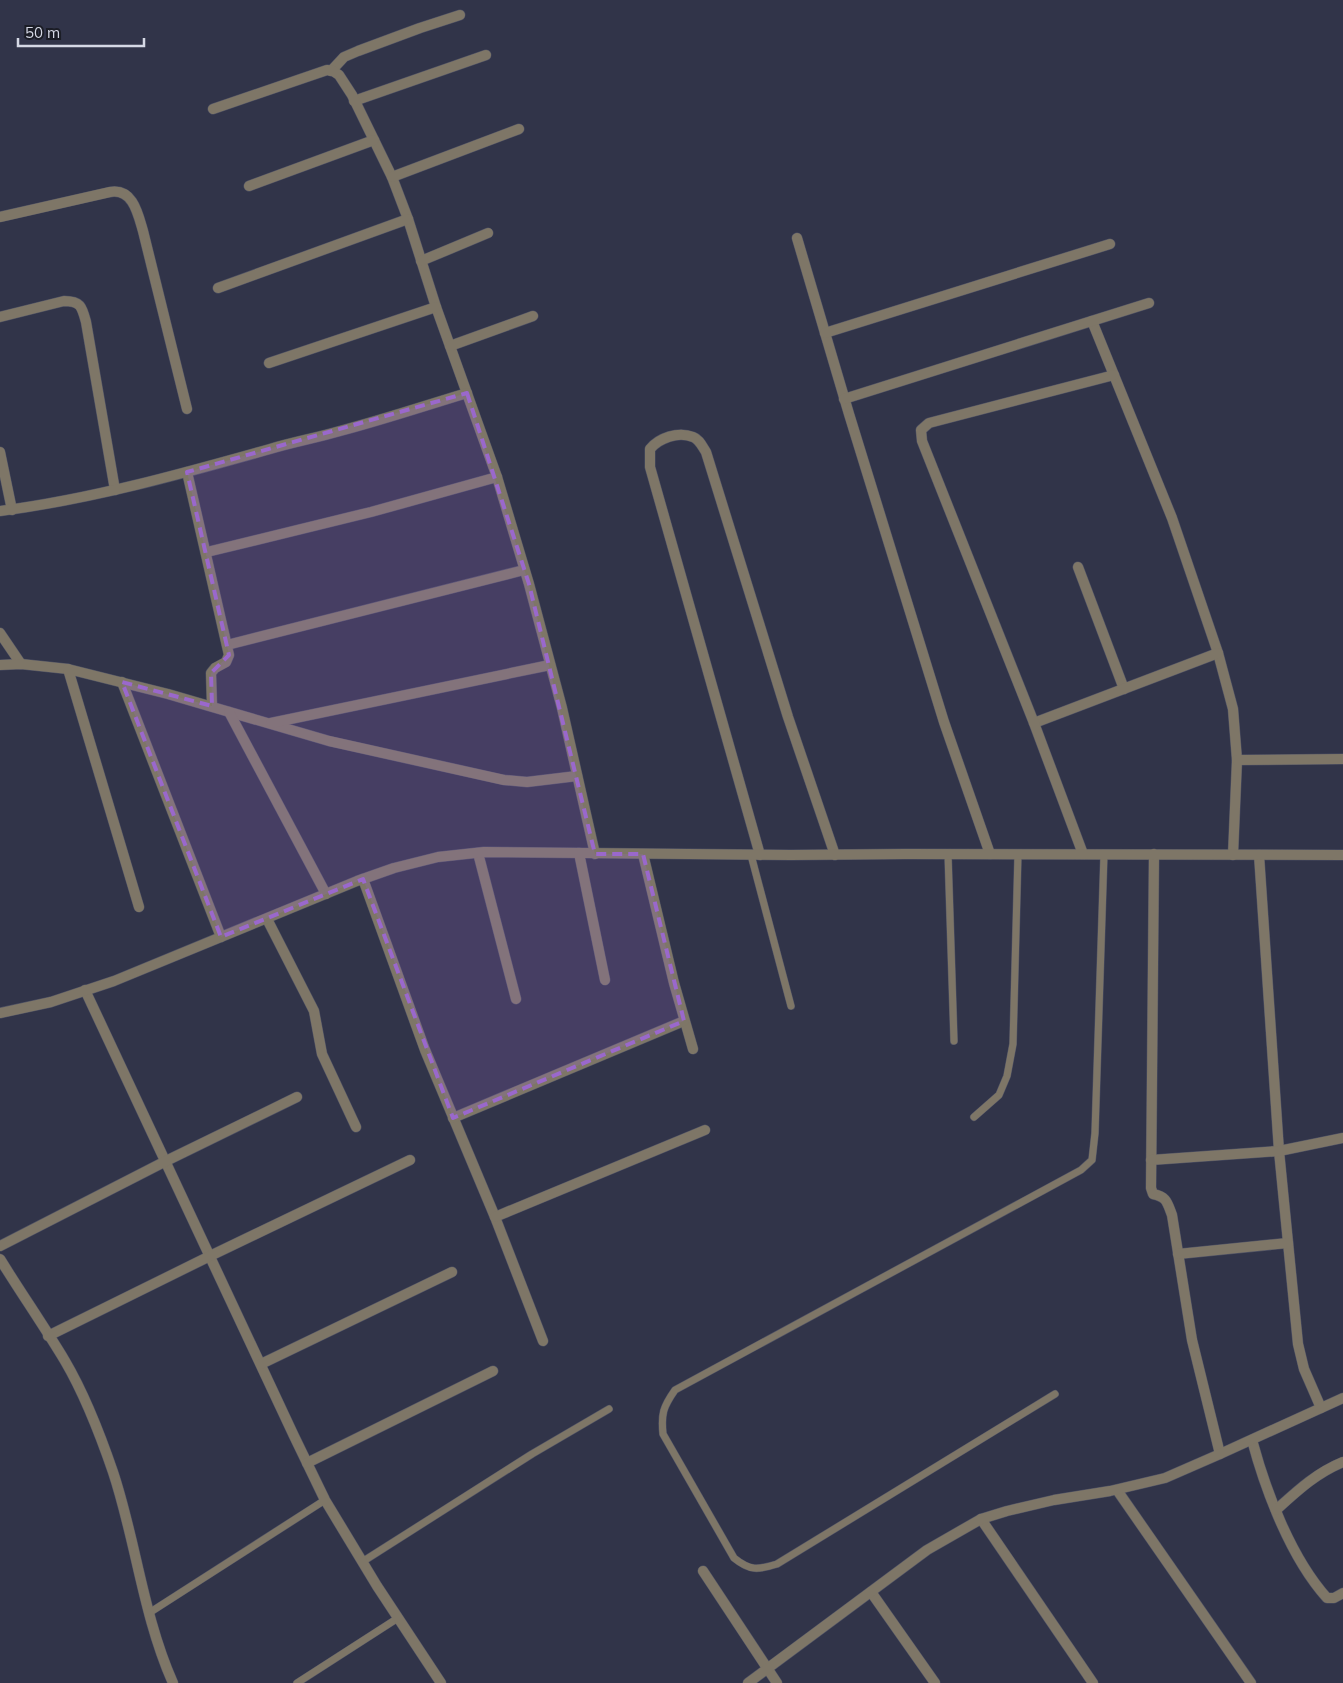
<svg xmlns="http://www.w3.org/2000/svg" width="1343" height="1683" viewBox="0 0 1343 1683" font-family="Mulish,sans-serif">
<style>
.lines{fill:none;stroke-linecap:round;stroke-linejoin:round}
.service-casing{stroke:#4f5265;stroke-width:8}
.minor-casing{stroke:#4f5265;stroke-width:11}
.tertiary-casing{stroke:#4f5265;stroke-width:11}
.service{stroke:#7e7667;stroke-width:7}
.minor{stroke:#7e7667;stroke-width:10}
.tertiary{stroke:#7e7667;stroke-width:10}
.marked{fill:#9a68cc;fill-opacity:0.2;stroke:#9a68cc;stroke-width:4;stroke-dasharray:10 6;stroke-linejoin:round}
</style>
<rect width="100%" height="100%" fill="#313449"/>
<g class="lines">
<!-- service casing -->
<g class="service-casing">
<g id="service">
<polyline points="948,854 954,1041"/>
<polyline points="751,855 791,1006"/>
<polyline points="974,1117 999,1095 1007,1076 1013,1044 1018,854"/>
<path d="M1055,1394l-278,170c-19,6 -27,7 -43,-6l-71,-124c-2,-20 0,-27 12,-44l406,-220 11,-10 3,-27 9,-279"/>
<polyline points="362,1562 532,1454 609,1409"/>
<polyline points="149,1613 325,1500"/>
<polyline points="297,1683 398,1618"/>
</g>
</g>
<!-- minor casing -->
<g class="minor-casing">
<g id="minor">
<polyline points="331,71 344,57 358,51 420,28 460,15"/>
<polyline points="354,101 486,55"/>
<polyline points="213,109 327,70 333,71 339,75 352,95 392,177 408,219 436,307 497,477 529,584 562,708 595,854"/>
<polyline points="392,177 519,129"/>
<polyline points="249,186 374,140"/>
<path d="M0,217l110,-25c23,-4 28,22 33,39l44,178"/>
<polyline points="797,238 849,414 944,722 990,854"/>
<polyline points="421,261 488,233"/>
<polyline points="218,288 408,219"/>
<path d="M0,317l64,-16c17,0 18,6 22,21l29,168"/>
<polyline points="1092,321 1172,518 1218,653 1233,709 1237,760 1233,855"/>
<polyline points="825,333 1110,244"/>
<polyline points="450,346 533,316"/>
<polyline points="269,363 436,307"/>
<polyline points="844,399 1149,303"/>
<polyline points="0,452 12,510"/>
<polyline points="187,472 229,655 226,662 215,668 211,673 212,706"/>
<path d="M0,511c92,-12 181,-37 270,-62 23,-7 46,-11 70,-18 42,-11 84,-25 127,-38"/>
<polyline points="207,552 371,512 497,477"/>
<polyline points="1078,567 1124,689"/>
<polyline points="0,633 21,664"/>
<polyline points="227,645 524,570"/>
<polyline points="0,665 21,664 68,669 168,694 329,741 504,780 527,782 577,776"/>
<polyline points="68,669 139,907"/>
<polyline points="122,682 221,937"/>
<polyline points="229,712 326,894"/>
<polyline points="271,723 550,665"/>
<polyline points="1034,723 1218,653"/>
<polyline points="1237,760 1343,759"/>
<polyline points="478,853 516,999"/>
<polyline points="579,853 605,980"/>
<polyline points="643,854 674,983 693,1049"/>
<polyline points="1083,854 1034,723 922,441 921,430 929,423 1114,375"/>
<path d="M1154,854l-3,334 2,6c14,3 14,8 19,21l20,125 28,114"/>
<path d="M760,855l-110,-388v-18c9,-11 28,-18 43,-12 6,2 9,9 13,15l82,265 47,138"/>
<polyline points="1259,855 1279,1151 1298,1344 1304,1369 1321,1408"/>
<polyline points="363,879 425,1050 495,1217 543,1341"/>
<polyline points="267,919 314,1011 322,1054 356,1127"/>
<polyline points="85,990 294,1436 325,1500 377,1586 441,1683"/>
<polyline points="453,1118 684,1021"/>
<polyline points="1151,1160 1279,1151 1343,1138"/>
<polyline points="495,1217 705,1130"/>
<polyline points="0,1246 166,1161 297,1097"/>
<polyline points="1178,1254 1288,1243"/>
<path d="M0,1259c21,34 44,67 65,102 20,34 35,73 48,111 23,69 30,144 60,211"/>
<polyline points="48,1336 210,1256 410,1160"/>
<polyline points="261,1364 452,1272"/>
<path d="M1252,1440c14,52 39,118 75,158h7l9,-5"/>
<polyline points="307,1463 493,1371"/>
<polyline points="1117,1490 1251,1683"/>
<path d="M1276,1510c21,-19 40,-37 67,-48"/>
<polyline points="981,1519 1093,1683"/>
<polyline points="703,1571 777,1683"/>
<polyline points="871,1592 935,1683"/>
<polyline points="748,1683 927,1550 981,1519 1007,1511 1054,1500 1110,1491 1165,1478 1220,1454 1343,1398"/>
</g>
</g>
<!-- tertiary casing -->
<g class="tertiary-casing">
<polyline id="tertiary" points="0,1013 51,1002 114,981 357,881 394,868 438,857 484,852 791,855 905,854 1343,855"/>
</g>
<!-- service -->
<use href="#service" class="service"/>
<!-- minor -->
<use href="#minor" class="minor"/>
<!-- tertiary -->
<use href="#tertiary" class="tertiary"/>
</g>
<!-- marked area -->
<path class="marked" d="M467,393l62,191 66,270h48l41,167 -231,97 -90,-239 -142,58 -99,-255 90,24 -1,-33 18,-18 -42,-183z"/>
<!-- scale -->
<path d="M18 38v8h126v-8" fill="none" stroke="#d5d8e5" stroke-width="2.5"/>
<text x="25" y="38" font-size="15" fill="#d5d8e5" stroke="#1b1d26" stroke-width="4" paint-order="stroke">50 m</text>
</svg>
